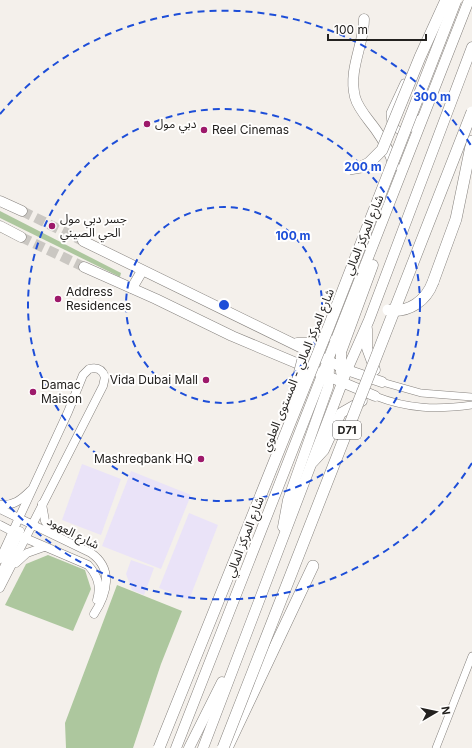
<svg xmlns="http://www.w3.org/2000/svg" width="472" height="748" viewBox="0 0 472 748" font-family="Inter,'Noto Sans Arabic',sans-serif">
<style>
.commercial{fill:#eae3f8}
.green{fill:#adc79e}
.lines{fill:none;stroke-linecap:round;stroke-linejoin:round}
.primary-tunnel{stroke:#cac7c2;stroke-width:10;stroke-dasharray:10 5;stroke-linecap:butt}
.minor-casing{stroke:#86827e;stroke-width:8}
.tertiary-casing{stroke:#86827e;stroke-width:9}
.primary-casing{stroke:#86827e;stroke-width:11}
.trunk-casing{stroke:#86827e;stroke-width:12}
.minor{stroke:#fff;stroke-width:7}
.tertiary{stroke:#fff;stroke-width:8}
.primary{stroke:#fff;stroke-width:10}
.trunk{stroke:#fff;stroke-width:11}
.trunk-bridge-casing{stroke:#86827e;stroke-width:12;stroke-linecap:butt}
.trunk-bridge{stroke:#fff;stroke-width:11}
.ring{fill:none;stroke:#1d4ed8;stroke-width:2;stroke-dasharray:7 5}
.poi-dot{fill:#9d196a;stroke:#fffefd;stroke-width:1.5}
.labels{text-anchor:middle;stroke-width:4;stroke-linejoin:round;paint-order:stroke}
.shield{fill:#fffefd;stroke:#656362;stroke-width:1}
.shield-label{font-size:11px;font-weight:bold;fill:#23211f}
.poi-label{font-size:12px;fill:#23211f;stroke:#fffefd;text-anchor:start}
.street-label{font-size:12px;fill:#23211f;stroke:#fffefd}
.centre{fill:#1d4ed8;stroke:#fffefd;stroke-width:2}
.ring-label{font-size:12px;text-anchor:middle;font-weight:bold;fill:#1d4ed8;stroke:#fffefd;stroke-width:4;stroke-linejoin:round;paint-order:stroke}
</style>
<rect width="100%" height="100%" fill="#f4f0eb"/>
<!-- commercial -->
<g class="commercial">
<polygon points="82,464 121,479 101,535 62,520"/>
<polygon points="131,471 191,495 161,569 102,546"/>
<polygon points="189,513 218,525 189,600 159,588"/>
<polygon points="131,560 154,568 144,595 132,590 126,574"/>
</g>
<!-- green -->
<g class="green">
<polygon points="0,211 121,273 120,277 0,218"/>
<polygon points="48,555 85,570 91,589 73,631 5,605 26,564"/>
<polygon points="117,585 182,611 161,664 133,748 66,748 65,723"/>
</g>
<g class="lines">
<!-- primary-tunnel -->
<g class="primary-tunnel">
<polyline points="22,211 83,241"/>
<polyline points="21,237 84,267"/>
</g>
<!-- minor casing -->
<g class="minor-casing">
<g id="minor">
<path d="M404,83l-14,30 1,11c10,12 20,7 28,-5"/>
<polyline points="382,382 421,393 472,397"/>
<path d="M375,396c33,13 62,14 97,9"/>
<polyline points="436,748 472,656"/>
</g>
</g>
<!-- tertiary casing -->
<g class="tertiary-casing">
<g id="tertiary">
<polyline points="42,504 45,521 53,534"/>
<path d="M0,505c13,1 21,-5 30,-14"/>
<path d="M0,509l91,44c23,16 16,41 3,61"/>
<path d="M0,525l25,13 63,27c10,11 13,21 9,35"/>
<path d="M0,559l68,-147 15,-37 6,-6c8,-2 13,0 16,8l-2,9 -103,202"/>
<polyline points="16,563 27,553 44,547"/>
<polyline points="0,576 20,531"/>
</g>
</g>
<!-- primary casing -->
<g class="primary-casing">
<g id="primary">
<path d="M364,19c0,26 -16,50 -9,78 3,12 14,23 21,33 8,11 14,23 18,36"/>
<polyline points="0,201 22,211"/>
<polyline points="0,226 21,237"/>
<polyline points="83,241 347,370 382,382"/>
<polyline points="84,267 156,299 232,336 375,396"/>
<polyline points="132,288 142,271"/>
<polyline points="367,329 367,348 375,370"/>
<polyline points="297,343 317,343 327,337"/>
<polyline points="341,372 341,352 373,265"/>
<polyline points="313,462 324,450 341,413 362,401"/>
<polyline points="283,527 288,500 328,387 329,370"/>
<polyline points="176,748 469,0"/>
<polyline points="189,748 222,682"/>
<polyline points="203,748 347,370 369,320 472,47"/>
</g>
</g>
<!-- trunk casing -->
<g class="trunk-casing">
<g id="trunk">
<polyline points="433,282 456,219 472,141"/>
<polyline points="227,748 313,566"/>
</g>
</g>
<!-- minor -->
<use href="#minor" class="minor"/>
<!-- tertiary -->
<use href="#tertiary" class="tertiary"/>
<!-- primary -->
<use href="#primary" class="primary"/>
<!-- trunk -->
<use href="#trunk" class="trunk"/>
<!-- trunk-bridge casing -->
<g class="trunk-bridge-casing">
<g id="trunk-bridge">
<polyline points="349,169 361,167 369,163 382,150 420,57 446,0"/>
<path d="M388,310c21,3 38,-9 45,-28"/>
<polyline points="294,406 295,390 303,359"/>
<polyline points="159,748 329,326 456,0"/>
<polyline points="223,748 472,112"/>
</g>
</g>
<!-- trunk-bridge -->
<use href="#trunk-bridge" class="trunk-bridge"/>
</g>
<!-- distance rings -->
<g class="ring">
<circle cx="224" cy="305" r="98"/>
<circle cx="224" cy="305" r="196"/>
<path d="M472 463A294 294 0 0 1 0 496M0 114A294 294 0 0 1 472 147"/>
</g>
<!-- markers -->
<g class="poi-dot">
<circle cx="147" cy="124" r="4"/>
<circle cx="204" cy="130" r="4"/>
<circle cx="52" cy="226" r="4"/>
<circle cx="58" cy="299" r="4"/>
<circle cx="206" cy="380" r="4"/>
<circle cx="33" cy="392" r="4"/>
<circle cx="201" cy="459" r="4"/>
</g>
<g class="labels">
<!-- shield labels -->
<rect class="shield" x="333" y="421" width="28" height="18" rx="3"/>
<g class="shield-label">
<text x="347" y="434">D71</text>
</g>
<!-- poi labels -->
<g class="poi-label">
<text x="155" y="128">دبي مول</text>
<text x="212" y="134">Reel Cinemas</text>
<text x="60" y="223">جسر دبي مول<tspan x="60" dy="14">الحي الصيني</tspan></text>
<text x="66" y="296">Address<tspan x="66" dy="14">Residences</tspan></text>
<text x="198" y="384" text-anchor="end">Vida Dubai Mall</text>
<text x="41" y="389">Damac<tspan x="41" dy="14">Maison</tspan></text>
<text x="193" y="463" text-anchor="end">Mashreqbank HQ</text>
</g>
<!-- street labels -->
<g class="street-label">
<text transform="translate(364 235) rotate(-68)" y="4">شارع المركز المالي</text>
<text transform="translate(298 370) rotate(-68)" y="4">شارع المركز المالي - المستوى العلوي</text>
<text transform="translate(73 533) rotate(27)" y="4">شارع العهود</text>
<text transform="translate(245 537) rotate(-69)" y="4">شارع المركز المالي</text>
</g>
</g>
<circle cx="224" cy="305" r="6" class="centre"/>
<g class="ring-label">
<text x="432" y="101">300 m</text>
<text x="363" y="171">200 m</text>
<text x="293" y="240">100 m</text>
</g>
<!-- north arrow -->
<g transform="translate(436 712) rotate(81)" stroke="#fffefd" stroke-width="3" paint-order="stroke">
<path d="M0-3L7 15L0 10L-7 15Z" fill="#23211f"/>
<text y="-6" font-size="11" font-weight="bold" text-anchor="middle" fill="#23211f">N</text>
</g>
<!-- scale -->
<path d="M328 34v6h98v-6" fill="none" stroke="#23211f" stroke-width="2"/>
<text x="334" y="34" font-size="12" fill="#23211f" stroke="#fffefd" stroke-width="3" paint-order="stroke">100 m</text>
</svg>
